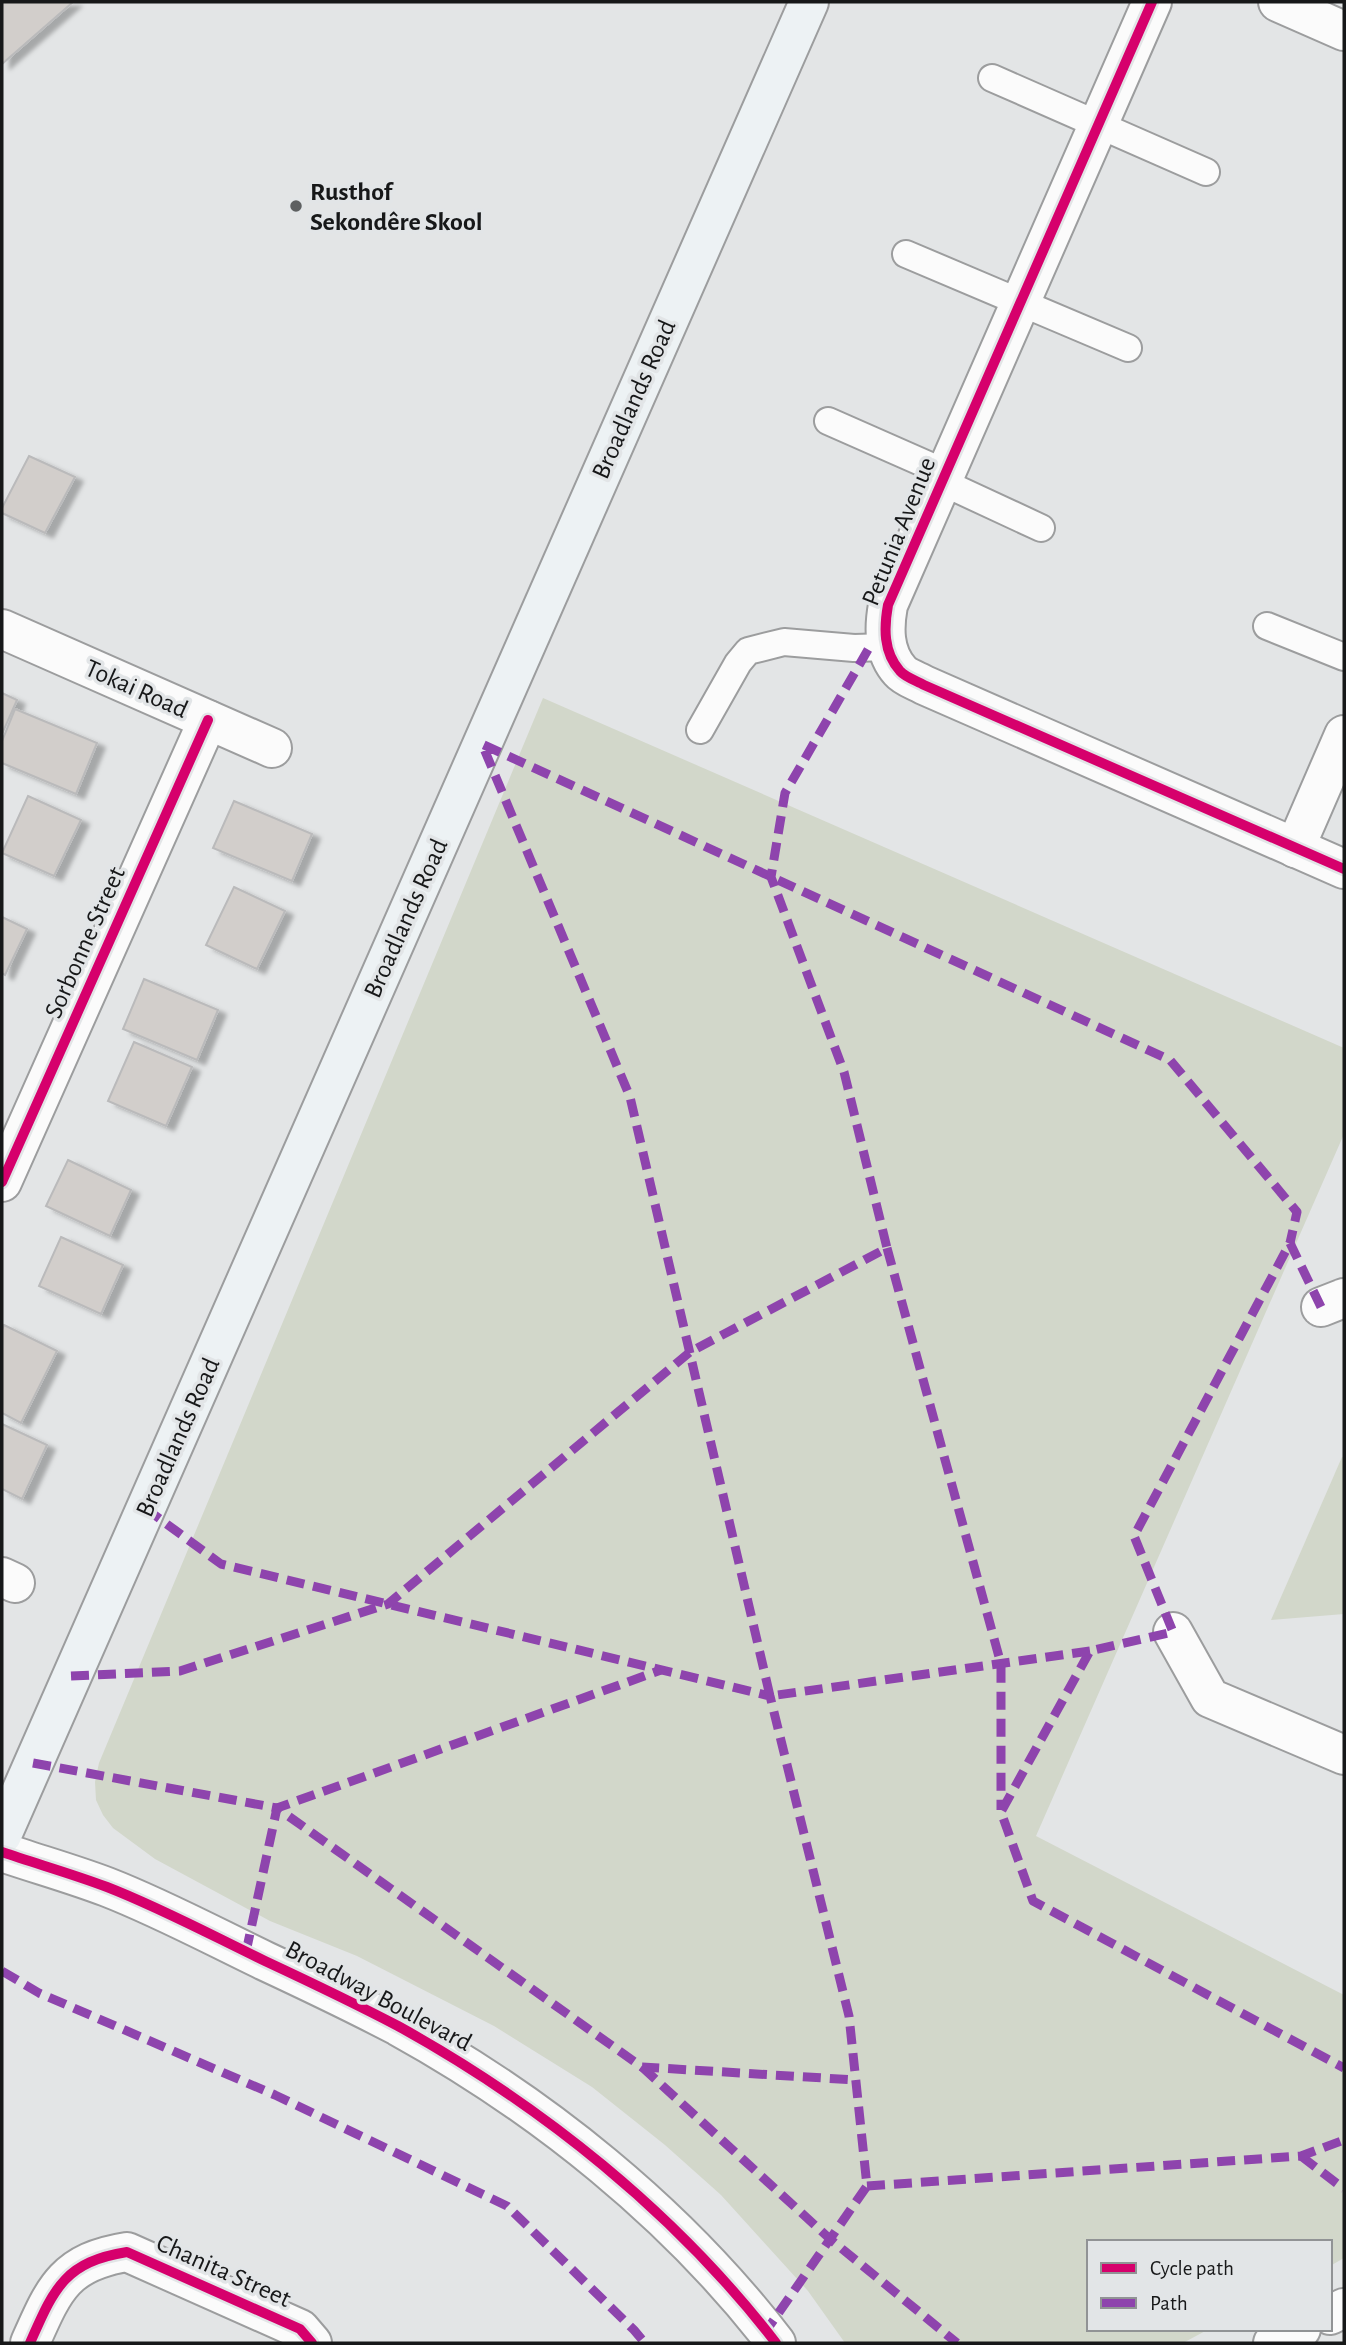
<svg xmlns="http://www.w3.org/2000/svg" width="1346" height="2345" viewBox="0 0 1346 2345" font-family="'Alegreya Sans',sans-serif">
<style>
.green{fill:#d2d7ca}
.building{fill:#d2cecb;stroke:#bababb;stroke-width:2;filter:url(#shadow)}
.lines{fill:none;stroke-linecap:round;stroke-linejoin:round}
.service-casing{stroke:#9c9d9e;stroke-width:30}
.minor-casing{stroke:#9c9d9e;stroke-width:42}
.tertiary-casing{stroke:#9c9d9e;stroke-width:42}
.secondary-casing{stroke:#9c9d9e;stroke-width:42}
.service{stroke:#fbfbfb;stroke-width:26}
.minor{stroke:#fbfbfb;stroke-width:38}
.tertiary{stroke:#fbfbfb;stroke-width:38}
.secondary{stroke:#edf2f4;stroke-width:38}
.quiet{stroke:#8e44ad;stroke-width:9;stroke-dasharray:18 9;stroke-linecap:butt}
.cycleway-casing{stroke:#e2e5e7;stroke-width:15}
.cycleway{stroke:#d6006c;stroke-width:10}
.poi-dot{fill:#5e6061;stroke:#e2e5e7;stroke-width:2.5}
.labels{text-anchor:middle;stroke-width:7;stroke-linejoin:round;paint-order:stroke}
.poi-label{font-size:26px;font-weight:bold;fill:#171819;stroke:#e2e5e7;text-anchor:start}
.street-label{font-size:26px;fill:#171819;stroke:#e2e5e7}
</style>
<defs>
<filter id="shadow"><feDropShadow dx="8" dy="4.5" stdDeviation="2" flood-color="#0004"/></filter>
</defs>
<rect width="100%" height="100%" fill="#e3e5e6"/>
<!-- green -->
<g class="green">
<polygon points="543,698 1344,1048 1344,1134 1036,1836 1344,1995 1344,2258 1330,2266 1330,2242 1089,2242 1089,2329 1209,2329 1183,2343 845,2343 808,2291 721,2195 665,2145 592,2087 494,2026 357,1956 270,1921 155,1859 113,1828 103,1815 96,1800 95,1782 99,1763"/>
<polygon points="1342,1457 1344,1458 1344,1614 1271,1620"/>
</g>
<!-- building -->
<g class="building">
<polygon points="2,2 73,2 2,64"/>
<polygon points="29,456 75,477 45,533 2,513 2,508"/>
<polygon points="2,693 17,700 2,734"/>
<polygon points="15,709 97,743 76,794 2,763 2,741"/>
<polygon points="28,796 81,820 54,876 2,853"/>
<polygon points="234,801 312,834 292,881 213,848"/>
<polygon points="234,887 285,911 257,969 206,945"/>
<polygon points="2,917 27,929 5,975 2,973"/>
<polygon points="144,979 218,1010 197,1060 123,1029"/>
<polygon points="134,1042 192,1067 166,1126 108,1101"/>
<polygon points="68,1160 131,1190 110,1236 46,1206"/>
<polygon points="61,1237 123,1265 101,1314 39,1286"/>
<polygon points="4,1325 57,1351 21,1423 2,1413 2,1330"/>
<polygon points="2,1424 47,1445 22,1499 2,1489"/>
</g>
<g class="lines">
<!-- service casing -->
<g class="service-casing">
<g id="service">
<polyline points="992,78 1206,172"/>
<polyline points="906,254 1128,348"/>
<polyline points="828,421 946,473"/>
<polyline points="942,482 1041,528"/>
<polyline points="1267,626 1344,657"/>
<polyline points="700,730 738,663 748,651 784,642 854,648 888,647"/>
</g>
</g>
<!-- minor casing -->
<g class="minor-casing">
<g id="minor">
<path d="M1152,2l-264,603c-4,22 -5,47 12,66 5,6 17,10 24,14l420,184"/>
<polyline points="1278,2 1344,31"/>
<polyline points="2,629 272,748"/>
<polyline points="1295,848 1344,735"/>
<polyline points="2,1182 208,720"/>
<polyline points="1321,1307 1344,1298"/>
<polyline points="2,1577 15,1583"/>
<polyline points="1173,1632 1210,1698 1344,1755"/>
<polyline points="1330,2315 1344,2308"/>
<path d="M30,2343c24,-54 34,-81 97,-91l173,77 12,14"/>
<polyline points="1273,2343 1301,2329"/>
</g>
</g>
<!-- tertiary casing -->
<g class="tertiary-casing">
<path id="tertiary" d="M2,1852c35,12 71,22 105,35 54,21 106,49 158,74 45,21 89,42 133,65 143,79 278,187 378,317"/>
</g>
<!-- secondary casing -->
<g class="secondary-casing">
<polyline id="secondary" points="2,1835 809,2"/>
</g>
<!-- service -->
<use href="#service" class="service"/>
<!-- minor -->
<use href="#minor" class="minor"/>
<!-- tertiary -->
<use href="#tertiary" class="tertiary"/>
<!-- secondary -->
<use href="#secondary" class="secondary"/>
<!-- quiet -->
<g class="quiet">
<polyline points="887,1248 1001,1664 1001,1810"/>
<polyline points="1321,1307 1290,1243 1134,1536 1173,1632 1090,1651 1001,1812 1033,1901 1344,2068"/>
<polyline points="145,1508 221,1564 770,1696 849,2016 867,2186 766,2331"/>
<polyline points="1090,1651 770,1696 630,1097 482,744 1170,1060 1297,1212 1290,1243"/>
<polyline points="71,1676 180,1671 388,1604 690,1352 887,1248 844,1072 771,877 785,793 869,648"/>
<polyline points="33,1763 277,1808 661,1670"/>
<polyline points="246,1952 277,1808 642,2067 856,2080"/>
<polyline points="2,1971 39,1993 275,2095 507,2206 634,2330 645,2343"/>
<polyline points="642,2067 830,2239 957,2343"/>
<polyline points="1301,2156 1344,2189"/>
<polyline points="867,2186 1301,2156 1344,2140"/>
</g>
<!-- cycleway casing -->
<g class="cycleway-casing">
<g id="cycleway">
<path d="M1152,2l-264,603c-4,22 -5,47 12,66 5,6 17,10 24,14l420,184"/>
<polyline points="2,1182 208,720"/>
<path d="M2,1852c35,12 71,22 105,35 54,21 106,49 158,74 45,21 89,42 133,65 143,79 278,187 378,317"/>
<path d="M30,2343c24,-54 34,-81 97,-91l173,77 12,14"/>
</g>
</g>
<!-- cycleway -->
<use href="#cycleway" class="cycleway"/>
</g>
<!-- markers -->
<circle class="poi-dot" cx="296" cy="206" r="7"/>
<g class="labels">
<!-- poi labels -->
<g class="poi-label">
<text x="310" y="200">Rusthof<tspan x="310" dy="30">Sekondêre Skool</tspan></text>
</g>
<!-- street labels -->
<g class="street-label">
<text transform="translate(633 399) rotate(-66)" y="9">Broadlands Road</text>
<text transform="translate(898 531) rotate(-68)" y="9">Petunia Avenue</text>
<text transform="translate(137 688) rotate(24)" y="9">Tokai Road</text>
<text transform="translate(405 918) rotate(-66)" y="9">Broadlands Road</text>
<text transform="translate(84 942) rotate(-66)" y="9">Sorbonne Street</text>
<text transform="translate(177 1437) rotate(-66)" y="9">Broadlands Road</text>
<text transform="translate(379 1995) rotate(28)" y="9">Broadway Boulevard</text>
<text transform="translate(224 2270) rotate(24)" y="9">Chanita Street</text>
</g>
</g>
<!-- border -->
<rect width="1346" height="2345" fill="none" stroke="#171819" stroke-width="7"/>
<!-- legend -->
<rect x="1087" y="2240" width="245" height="91" fill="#e2e5e7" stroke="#919395" stroke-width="2"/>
<rect x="1101" y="2263" width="35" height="10" fill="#d6006c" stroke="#919395" stroke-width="2"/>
<text x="1150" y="2275" font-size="21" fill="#171819">Cycle path</text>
<rect x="1101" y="2298" width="35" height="10" fill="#8e44ad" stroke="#919395" stroke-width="2"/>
<text x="1150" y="2310" font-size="21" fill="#171819">Path</text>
</svg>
